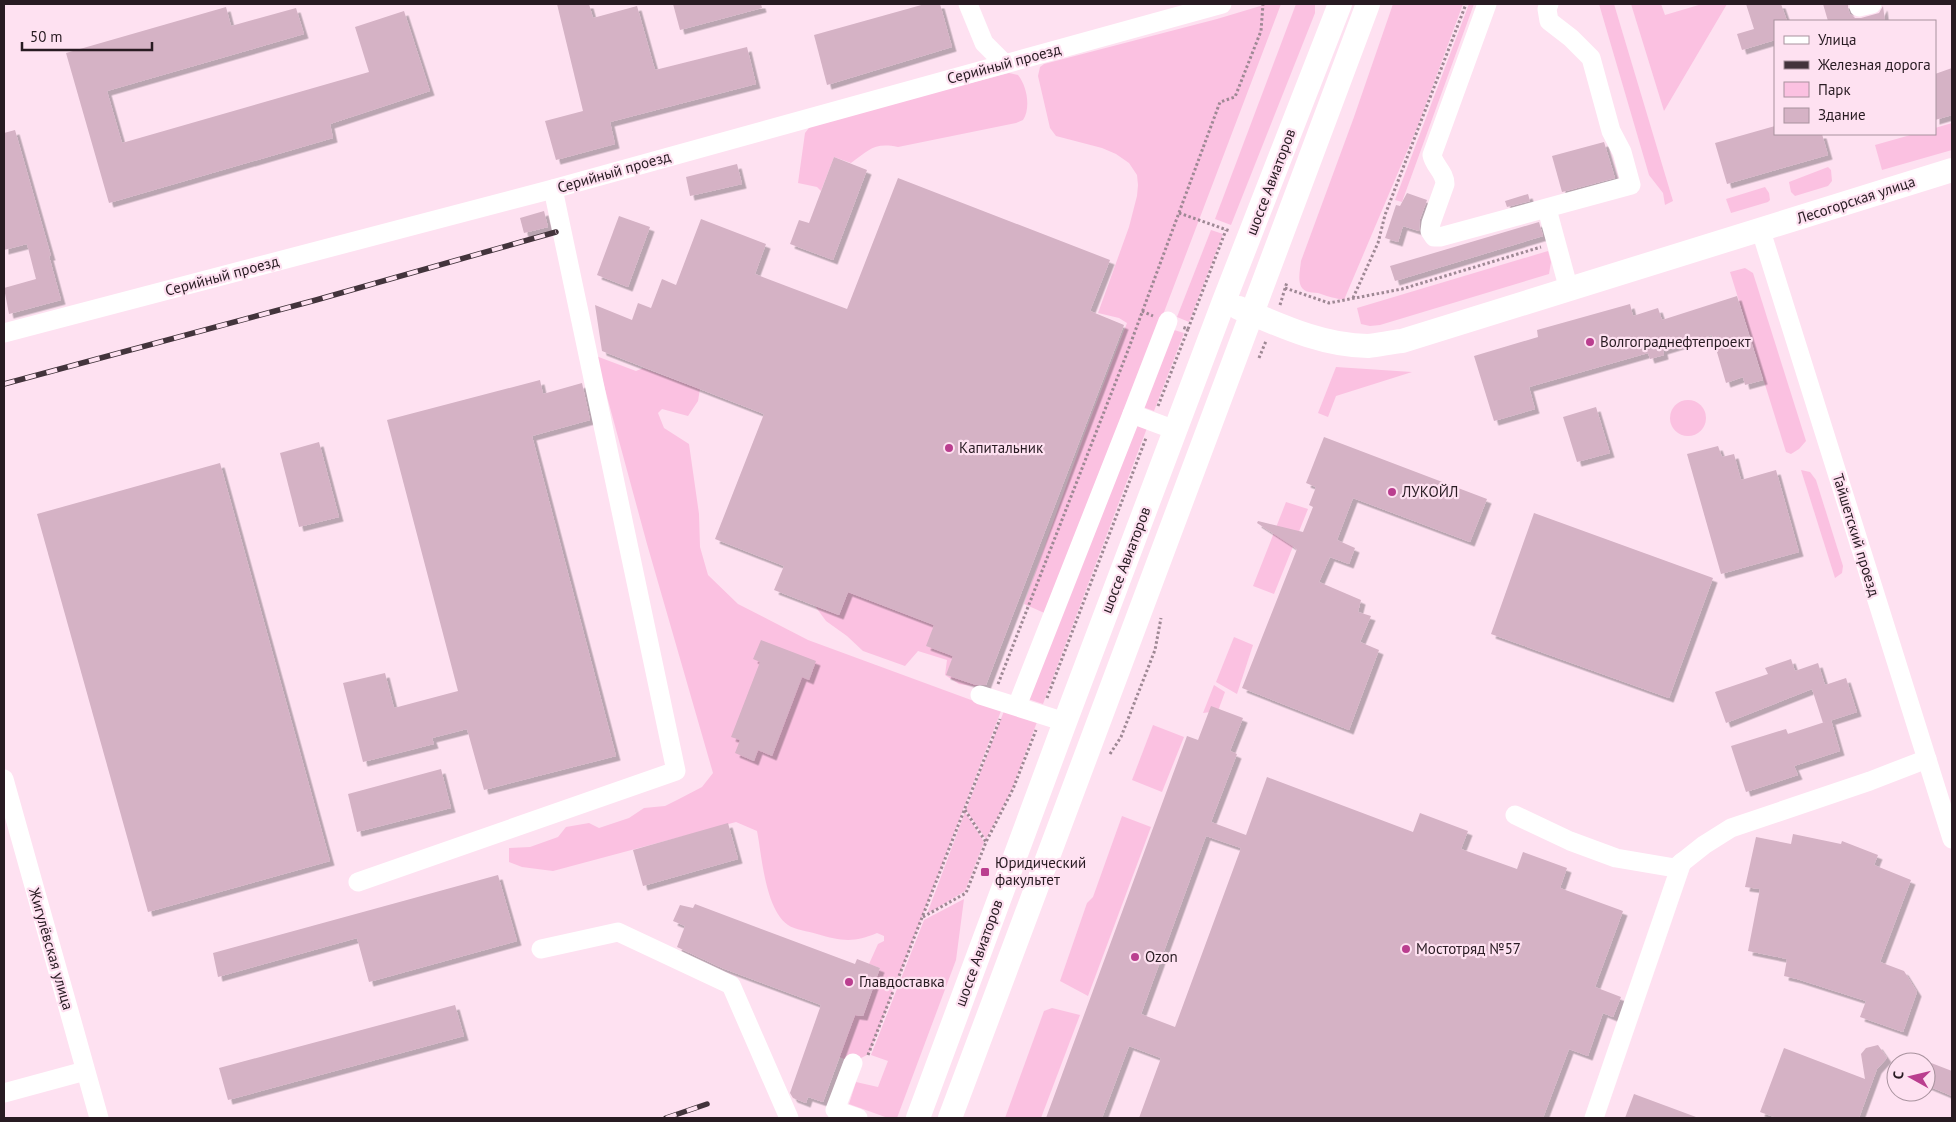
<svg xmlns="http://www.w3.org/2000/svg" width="1956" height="1122" viewBox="0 0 1956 1122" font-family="'PT Sans',sans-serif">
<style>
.green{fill:#fbc1e1}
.building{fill:#d5b2c5;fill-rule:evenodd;filter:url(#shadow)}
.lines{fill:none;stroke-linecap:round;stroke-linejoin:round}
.path{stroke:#9e8894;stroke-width:3;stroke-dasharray:2.5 2.5;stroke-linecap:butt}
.minor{stroke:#fff;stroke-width:19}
.major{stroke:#fff;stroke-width:24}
.rail-casing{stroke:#43343c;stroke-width:5.5}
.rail{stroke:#fee1f1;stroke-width:4;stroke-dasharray:11;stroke-linecap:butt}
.poi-dot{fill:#ba3e8f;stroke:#fee1f1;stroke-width:2}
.labels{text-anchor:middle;stroke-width:4.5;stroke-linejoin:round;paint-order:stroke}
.street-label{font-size:15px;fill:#281b22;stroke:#fee1f1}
.poi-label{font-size:15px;fill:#281b22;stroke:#fee1f1;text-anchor:start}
</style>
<defs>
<filter id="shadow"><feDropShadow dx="4.5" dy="4.5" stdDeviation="0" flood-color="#0004"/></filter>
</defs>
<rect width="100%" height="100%" fill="#fee1f1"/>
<!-- green -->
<g class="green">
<polygon points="1267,4 1281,4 1049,615 1024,604 1085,433 1127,323 1119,318 1098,313 1129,227 1137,196 1138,185 1137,175 1129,163 1116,154 1102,148 1056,136 1050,128 1038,76 1040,67 1044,64 1217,19"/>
<polygon points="1296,4 1315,4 1315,13 1231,225 1215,219"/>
<path d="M1393,4h70l-44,119 -75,177c-9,-2 -15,-3 -23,-6 -4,-2 -8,-1 -12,-2 -14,-3 -9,-20 -8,-31l53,-144z"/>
<polygon points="1469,4 1474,4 1402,202 1395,200"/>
<polygon points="1599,4 1614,4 1673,201 1665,205 1663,193 1649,175"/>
<polygon points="1631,4 1661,4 1665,15 1702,4 1727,4 1664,111"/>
<path d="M1009,73l9,2c9,11 13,33 5,45l-7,3 -118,24c-24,-5 -29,3 -47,16l-17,-6 -13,34 -4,-4 -19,-4 7,-50 7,-9z"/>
<polygon points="1952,123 1952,150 1882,170 1875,145 1914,134 1935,134 1935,128"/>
<polygon points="1828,167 1831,170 1832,181 1828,186 1795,196 1791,192 1789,182"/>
<polygon points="1765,187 1769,193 1770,200 1768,202 1731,213 1726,199"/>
<polygon points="1211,230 1223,234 1189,322 1177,317"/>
<polygon points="1548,251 1551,262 1549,274 1380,325 1370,326 1361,324 1357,308"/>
<polygon points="1745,268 1753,273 1806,441 1799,449 1791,454 1786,452 1730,272"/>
<polygon points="1171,329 1184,333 1154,411 1140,406"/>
<path d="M596,356l40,15 7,-3 57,21 -2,12 -10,15 -26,-7 -4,4 6,15 25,16 10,70 1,33 8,28 30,29 70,36 193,71 -132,343 -16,8 -14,-5 16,-42 8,1 17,-48 -11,-4 9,-20 6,-3v-5l-7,-3c-23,10 -36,8 -60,1 -9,-3 -22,-4 -29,-9 -23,-16 -26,-69 -31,-94l-21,-9 -183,49 -31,-4 -13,-5v-14l21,-1 28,-10 8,-10 23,-4 10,5 30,-10 15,-10 21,-2 14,-7 23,-12 11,-14 -66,-229z"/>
<polygon points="1336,367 1412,372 1336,396 1328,417 1318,413"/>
<circle cx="1688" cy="418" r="18"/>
<polygon points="1134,423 1147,428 1043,704 1028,699"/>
<polygon points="1801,470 1810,472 1816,480 1843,566 1842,573 1835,578"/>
<polygon points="1286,502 1308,509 1274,594 1253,586"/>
<polygon points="848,592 934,625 927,646 953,656 947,675 986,688 959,684 945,675 947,660 918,651 905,666 863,651 847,636 826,621 815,606 839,615"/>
<polygon points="1234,637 1253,645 1237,694 1216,682"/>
<polygon points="1214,685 1225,692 1218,711 1203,713"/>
<polygon points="1004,711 1037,722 1012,789 986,839 966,810"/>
<polygon points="1153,725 1184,737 1162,792 1132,780"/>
<polygon points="965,812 984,842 965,891 927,914"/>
<polygon points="1122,816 1151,827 1088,996 1060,981 1087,903 1093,897"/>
<polygon points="964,899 956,960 897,1118 888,1118 849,1104 856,1082 878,1087 888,1061 871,1055 924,920"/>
<polygon points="1052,1008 1080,1015 1041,1118 1005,1118 1044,1011"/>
</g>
<!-- building -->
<g class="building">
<polygon points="557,4 589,4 593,18 637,6 655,70 747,47 756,84 610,122 615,144 556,160 545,121 583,111"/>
<polygon points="673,4 761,4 762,8 680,30"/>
<polygon points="925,4 940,4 952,47 827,85 814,35"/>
<polygon points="1746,4 1781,4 1787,21 1775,21 1775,40 1742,50 1737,34 1754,29"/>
<polygon points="1823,4 1848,4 1848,9 1850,14 1855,18 1861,18 1879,13 1883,6 1885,21 1828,21"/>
<polygon points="226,7 231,26 296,8 304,34 107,91 122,143 369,72 355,27 404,11 430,91 330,124 333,138 109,203 66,53"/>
<polygon points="1952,68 1952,115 1935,120 1935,74"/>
<polygon points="1775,126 1775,134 1822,134 1828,155 1727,184 1715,143"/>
<polygon points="15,130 51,256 49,256 61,300 9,314 4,288 36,279 27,244 4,250 4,133"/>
<polygon points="1604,142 1615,178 1562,192 1552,156"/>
<polygon points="834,157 867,170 833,260 790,244 799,220 809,223"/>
<polygon points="737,164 742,184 690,196 686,177"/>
<polygon points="898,178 1110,260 1090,311 1124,325 986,685 976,685 946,675 953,656 926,646 934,625 848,592 839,615 774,590 784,566 715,539 764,414 602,351 595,305 632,320 638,303 651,308 662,279 676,285 701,219 766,244 755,274 847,309"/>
<polygon points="1407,193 1427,200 1420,219 1419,231 1403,226 1398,242 1385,238 1396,205 1400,206"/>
<polygon points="1528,194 1530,201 1507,207 1505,201"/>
<polygon points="544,211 548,227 524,233 520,218"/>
<polygon points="619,216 650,227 628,287 597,275"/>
<polygon points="1539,222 1543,236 1395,281 1390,266"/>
<polygon points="1737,296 1763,380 1745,385 1743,377 1726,383 1712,335 1663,350 1664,355 1650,359 1648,353 1529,387 1535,409 1494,421 1474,356 1538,337 1537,330 1630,304 1633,316 1658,308 1662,320"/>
<polygon points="540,380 543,394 582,383 590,420 532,436 616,756 484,790 467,729 432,738 434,744 363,762 343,683 385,673 394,708 458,691 387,420"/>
<polygon points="1596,407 1610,453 1577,462 1563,417"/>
<polygon points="1324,437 1487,499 1470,542 1353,498 1337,540 1355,548 1349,564 1330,557 1319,582 1361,600 1358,612 1371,616 1360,642 1379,650 1349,730 1242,688 1297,549 1257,523 1258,521 1303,532 1313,507 1309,505 1316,487 1306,483"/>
<polygon points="319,442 339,517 299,527 280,453"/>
<polygon points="1718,446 1722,457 1734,454 1741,480 1776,470 1799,552 1721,574 1687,454"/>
<polygon points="220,463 330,861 148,912 37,514"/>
<polygon points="1534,513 1713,578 1669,698 1491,634"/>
<polygon points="761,640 816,661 809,680 802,677 772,756 758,750 754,761 735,753 740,740 731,737 760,662 753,659"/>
<polygon points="1791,659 1795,671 1818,663 1825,685 1846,678 1857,712 1823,723 1812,689 1726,723 1715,692 1768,674 1765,668"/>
<path d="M1211,706l32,12 -13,33 7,3 -26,68 35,13 21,-58 146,55 7,-19 48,18 -7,18 56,20 6,-17 44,16 -7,20 63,23 -28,76 26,10 -8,20 -10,-4 -15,43 -19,-7 -26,69h-404l22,-60 -32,-12 -27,72h-56l141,-382 11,4zM1206,836l35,12 -66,179 -34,-13z"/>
<polygon points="1831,720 1840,751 1794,766 1798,775 1746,792 1731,746 1786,729 1788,734"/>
<polygon points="441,769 451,808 357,832 348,794"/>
<polygon points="728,823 738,859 643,886 633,850"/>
<polygon points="1793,834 1841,844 1842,841 1878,855 1874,865 1911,880 1880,962 1904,971 1917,992 1903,1032 1860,1017 1866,1001 1797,979 1784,976 1787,959 1748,951 1760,889 1745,887 1756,837 1791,844"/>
<polygon points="498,875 517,941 369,982 357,938 218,977 213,953"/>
<polygon points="695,904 855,964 857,959 880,968 863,1016 855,1015 823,1102 808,1097 806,1103 793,1098 790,1093 821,1005 722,968 677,947 685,926 673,921 680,905 693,908"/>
<polygon points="455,1005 464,1036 228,1100 219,1068"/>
<polygon points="1878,1045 1887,1058 1877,1069 1859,1118 1777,1118 1760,1112 1784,1048 1865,1079 1861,1054 1866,1048"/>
<polygon points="1926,1061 1952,1071 1952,1096 1926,1085"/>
<polygon points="1634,1094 1696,1117 1695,1118 1625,1118"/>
</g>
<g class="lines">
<!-- path -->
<g class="path">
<polyline points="1179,213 1230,231"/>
<polyline points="1285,288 1329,303 1402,289 1541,247"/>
<polyline points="1353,298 1378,243 1385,215 1466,4"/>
<polyline points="1280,305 1287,282"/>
<polyline points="1142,311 1153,316"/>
<polyline points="1188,329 1226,230"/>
<polyline points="1259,358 1266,341"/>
<polyline points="1158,406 1188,329 1182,327"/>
<polyline points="998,684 1127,353 1220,102 1235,97 1261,31 1263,4"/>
<polyline points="1047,698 1146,438"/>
<polyline points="1110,754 1121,737 1155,650 1161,618"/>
<polyline points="965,810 986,842"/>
<polyline points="923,917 966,893 986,842 1013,789 1036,730"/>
<polyline points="868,1055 1000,719"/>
</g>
<!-- minor -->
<g class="minor">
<polyline points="968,4 984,43 1004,63"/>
<path d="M1487,4l-55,151c2,11 13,17 13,29l-14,39 -1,8 4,6h6l191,-52 -9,-33 -11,-21 -20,-73 -20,-20 -22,-17 -2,-12 2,-5"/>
<polyline points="1859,7 1872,4"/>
<polyline points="1547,209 1569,290"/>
<polyline points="1761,231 1952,839"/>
<polyline points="4,333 553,189 1222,4"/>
<polyline points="1132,414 1168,321"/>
<polyline points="980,695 1065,722"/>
<polyline points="1017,706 1132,414 1175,430"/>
<polyline points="4,779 99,1118"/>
<polyline points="1515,815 1570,841 1616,858 1675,868 1704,845 1731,828 1870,781 1927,759"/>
<polyline points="358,882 676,771 553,189"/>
<polyline points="541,949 618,932 731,985 789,1118"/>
<polyline points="853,1063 835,1110 858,1118"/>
<polyline points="4,1093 85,1071"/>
<polyline points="1594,1118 1682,862"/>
</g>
<!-- major -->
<g class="major">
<path d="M1239,308c40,17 84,38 129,38 11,-1 23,-4 34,-5l550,-171"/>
<polyline points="918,1118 1065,722 1224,301 1340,4"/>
<polyline points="950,1118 1368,4"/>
</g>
<!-- rail casing -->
<g class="rail-casing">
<g id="rail">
<polyline points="4,384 316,300 556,232"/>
<polyline points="666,1118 707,1104"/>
</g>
</g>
<!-- rail -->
<use href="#rail" class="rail"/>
</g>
<!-- markers -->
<g class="poi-dot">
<circle cx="1590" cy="342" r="5"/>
<circle cx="949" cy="448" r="5"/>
<circle cx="1392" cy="492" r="5"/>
<rect x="980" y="867" width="10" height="10" rx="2.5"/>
<circle cx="1406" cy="949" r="5"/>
<circle cx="1135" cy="957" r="5"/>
<circle cx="849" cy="982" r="5"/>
</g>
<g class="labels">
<!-- street labels -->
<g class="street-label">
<text transform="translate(1004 64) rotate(-15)" y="5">Серийный проезд</text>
<text transform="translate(614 172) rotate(-16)" y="5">Серийный проезд</text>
<text transform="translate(1271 182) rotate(-69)" y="5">шоссе Авиаторов</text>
<text transform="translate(1856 200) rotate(-18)" y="5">Лесогорская улица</text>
<text transform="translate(222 276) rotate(-15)" y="5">Серийный проезд</text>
<text transform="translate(1856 535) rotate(73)" y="5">Тайшетский проезд</text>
<text transform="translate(1126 560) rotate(-69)" y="5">шоссе Авиаторов</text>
<text transform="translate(51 949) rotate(74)" y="5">Жигулёвская улица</text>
<text transform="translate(979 953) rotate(-70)" y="5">шоссе Авиаторов</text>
</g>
<!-- poi labels -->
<g class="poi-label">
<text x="1600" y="347">Волгограднефтепроект</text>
<text x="959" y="453">Капитальник</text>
<text x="1402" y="497">ЛУКОЙЛ</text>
<text x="995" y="868">Юридический<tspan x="995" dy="17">факультет</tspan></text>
<text x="1416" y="954">Мостотряд №57</text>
<text x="1145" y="962">Ozon</text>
<text x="859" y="987">Главдоставка</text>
</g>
</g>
<!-- border -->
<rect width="1956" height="1122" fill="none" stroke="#281b22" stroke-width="10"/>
<!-- legend -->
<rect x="1774" y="20" width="162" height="115" fill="#fee1f1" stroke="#a8929e"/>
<rect x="1784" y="36" width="25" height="8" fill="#ffffff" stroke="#a8929e"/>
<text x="1818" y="45" font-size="15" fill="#281b22">Улица</text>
<rect x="1784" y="61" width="25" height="8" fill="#43343c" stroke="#a8929e"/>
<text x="1818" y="70" font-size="15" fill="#281b22">Железная дорога</text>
<rect x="1784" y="82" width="25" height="15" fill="#fbc1e1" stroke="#a8929e"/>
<text x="1818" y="95" font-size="15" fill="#281b22">Парк</text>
<rect x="1784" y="108" width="25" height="15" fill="#d5b2c5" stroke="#a8929e"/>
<text x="1818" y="120" font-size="15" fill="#281b22">Здание</text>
<!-- north arrow -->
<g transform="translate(1911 1077) rotate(278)"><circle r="24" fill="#fee1f1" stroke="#a8929e"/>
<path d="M0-4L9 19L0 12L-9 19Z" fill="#ba3e8f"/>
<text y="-8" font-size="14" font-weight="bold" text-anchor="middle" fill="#281b22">С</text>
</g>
<!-- scale -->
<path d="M22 42v8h130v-8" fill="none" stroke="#281b22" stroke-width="2.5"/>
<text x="30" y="42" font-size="15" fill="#281b22" stroke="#fee1f1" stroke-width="4" paint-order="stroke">50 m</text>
</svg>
